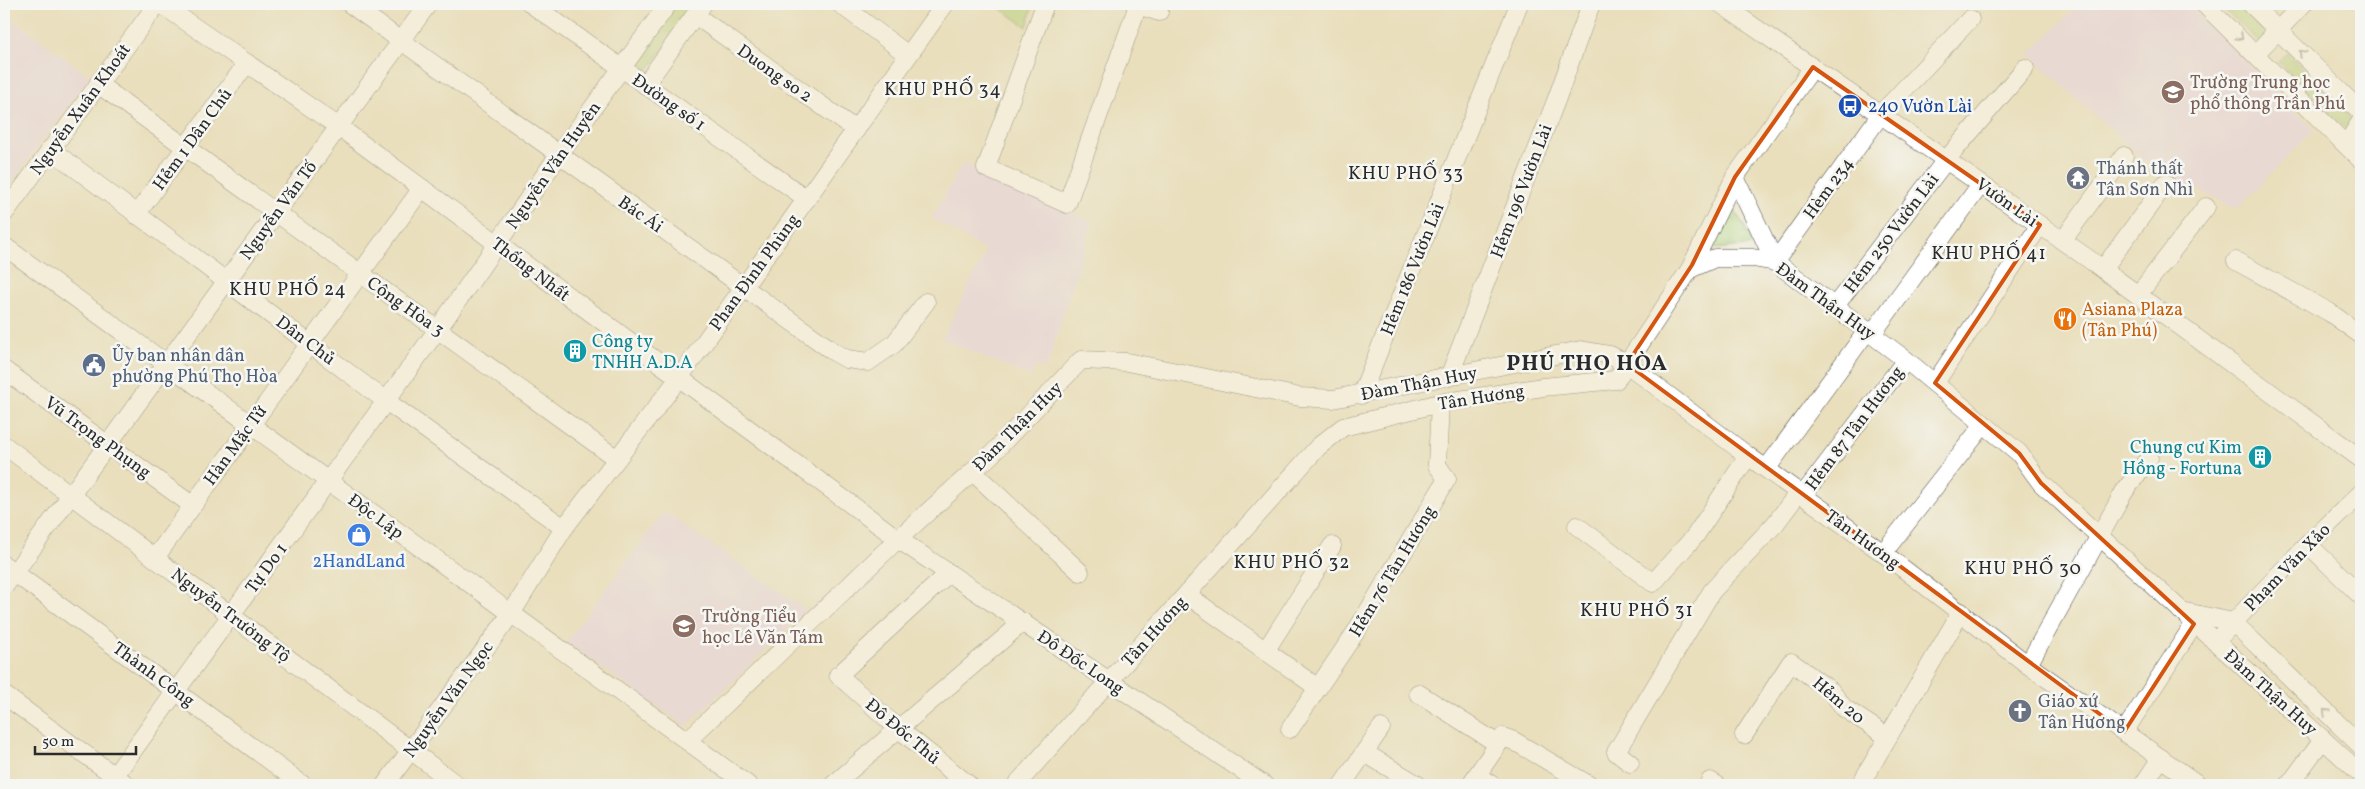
<svg xmlns="http://www.w3.org/2000/svg" width="2365" height="789" viewBox="0 0 2365 789" font-family="Vollkorn,serif">
<style>
.built{fill:#e6d2f0}
.green{fill:#b0d078;stroke:#6e7e52}
.park{fill:url(#park-tufts);stroke:#6e7e52}
.lines{fill:none;stroke-linecap:round;stroke-linejoin:round}
.minor-casing{stroke:#484641;stroke-width:19}
.minor{stroke:#fff;stroke-width:18}
.oneway{stroke:#a0a0a0}
.marked{fill:none;stroke:#d5540f;stroke-width:4;stroke-linejoin:round}
.labels{text-anchor:middle;stroke-width:5;stroke-linejoin:round;paint-order:stroke}
.street-label{font-size:18px;fill:#2b2b2b;stroke:#f6f6f2}
.education-label{font-size:18px;fill:#785e54;stroke:#f6f6f2;text-anchor:start}
.transit-label{font-size:18px;fill:#164399;stroke:#f6f6f2;text-anchor:start}
.worship-label{font-size:18px;fill:#5b616d;stroke:#f6f6f2;text-anchor:start}
.food-label{font-size:18px;fill:#c56008;stroke:#f6f6f2;text-anchor:start}
.culture-label{font-size:18px;fill:#0d838f;stroke:#f6f6f2;text-anchor:start}
.service-label{font-size:18px;fill:#4e5e75;stroke:#f6f6f2;text-anchor:start}
.shop-label{font-size:18px;fill:#366cbe;stroke:#f6f6f2}
.neighbourhood-label{font-size:19px;letter-spacing:1px;fill:#2b2b2b;stroke:#f6f6f2}
.district-label{font-size:22px;font-weight:bold;letter-spacing:1px;fill:#2b2b2b;stroke:#f6f6f2}
</style>
<defs>
<pattern id="park-tufts" width="24" height="20" patternUnits="userSpaceOnUse" patternTransform="scale(1.25)"><rect width="24" height="20" fill="#b0d078"/><path d="M3 7l-1-3M5 7V3M7 7l1-3M15 17l-1-3M17 17v-4M19 17l1-3" fill="none" stroke="#98b368"/></pattern>
</defs>
<rect width="100%" height="100%" fill="#f6f6f2"/>
<filter id="ink" filterUnits="userSpaceOnUse"><feTurbulence type="fractalNoise" baseFrequency=".02" numOctaves="2"/><feDisplacementMap in="SourceGraphic" scale="10" xChannelSelector="R" yChannelSelector="G"/><feConvolveMatrix kernelMatrix="1 2 1 2 8 2 1 2 1" color-interpolation-filters="sRGB"/></filter>
<filter id="wash" filterUnits="userSpaceOnUse"><feTurbulence type="fractalNoise" baseFrequency=".0096" numOctaves="4" result="noise"/><feDisplacementMap in="SourceGraphic" scale="20" xChannelSelector="R" yChannelSelector="G"/><feGaussianBlur stdDeviation="1.12" result="paint"/><feColorMatrix in="noise" values="0 0 0 0 0 0 0 0 0 0 0 0 0 0 0 0 0 1.4 0 .05"/><feComposite in="paint" operator="in"/></filter>
<g filter="url(#wash)">
<rect width="100%" height="100%" fill="#e9dfbc"/>
<!-- built -->
<g class="built">
<polygon points="2080,4 2188,4 2314,130 2236,209 2147,163 2029,54"/>
<polygon points="4,13 90,77 4,192"/>
<polygon points="963,163 1093,222 1046,369 1035,366 1031,377 942,339 986,251 932,218"/>
<polygon points="664,512 807,610 686,726 566,642"/>
</g>
<!-- green -->
<g class="green">
<polygon points="2219,4 2237,4 2269,36 2261,44"/>
<polygon points="2287,53 2356,122 2347,130 2278,61"/>
</g>
<!-- park -->
<g class="park">
<polygon points="676,4 695,4 648,70 635,61"/>
<polygon points="994,4 1033,4 1027,27"/>
<polygon points="1734,209 1755,245 1713,249"/>
</g>
</g>
<g filter="url(#ink)">
<g class="lines">
<!-- minor casing -->
<g class="minor-casing">
<g id="minor">
<polyline points="161,4 339,127 898,539 1264,785"/>
<polyline points="350,4 834,352 847,359 868,362 894,344 926,302"/>
<polyline points="531,4 807,199"/>
<polyline points="840,4 908,55"/>
<polyline points="1045,4 986,168 1067,204 1138,5"/>
<polyline points="1135,4 1159,12"/>
<polyline points="1721,4 2093,262 2361,459"/>
<polyline points="2204,4 2361,160"/>
<polyline points="2251,4 2361,112"/>
<polyline points="695,15 856,130"/>
<polyline points="2256,53 2303,4"/>
<polyline points="98,84 617,459"/>
<polyline points="645,85 703,4"/>
<polyline points="2346,145 2361,121"/>
<polyline points="50,149 386,401 564,528"/>
<polyline points="1735,177 1775,262 1881,114 1970,19"/>
<polyline points="4,214 157,4"/>
<polyline points="136,215 247,63"/>
<polyline points="2063,240 2124,156"/>
<polyline points="4,246 748,785"/>
<polyline points="2236,261 2329,312 2361,335"/>
<polyline points="1690,269 1735,177 1813,67"/>
<polyline points="2103,269 2166,183"/>
<polyline points="2138,295 2206,207"/>
<polyline points="1835,306 1946,160 2025,68"/>
<polyline points="1872,334 1981,184"/>
<polyline points="4,370 192,505"/>
<polyline points="1449,377 1557,98 1591,4"/>
<polyline points="1935,383 2040,225"/>
<polyline points="1361,395 1519,4"/>
<polyline points="4,445 457,785"/>
<polyline points="1767,468 1867,331"/>
<polyline points="973,472 1080,572"/>
<polyline points="1803,495 1906,360"/>
<polyline points="1577,526 1653,583 1695,536 1748,456"/>
<polyline points="2308,544 2361,596"/>
<polyline points="1883,553 1984,424"/>
<polyline points="155,558 422,188"/>
<polyline points="4,565 303,785"/>
<polyline points="4,587 428,4"/>
<polyline points="1187,595 1318,688"/>
<polyline points="2181,611 2233,622 2361,746"/>
<polyline points="2215,642 2302,550 2361,493"/>
<polyline points="1266,650 1332,546"/>
<polyline points="2028,665 2124,492 2149,458"/>
<polyline points="843,671 949,573"/>
<polyline points="838,675 900,730 969,785"/>
<polyline points="1418,693 1498,744"/>
<polyline points="4,695 127,785"/>
<polyline points="1290,729 1355,633 1447,479 1437,465 1440,403"/>
<polyline points="2124,732 2200,615"/>
<polyline points="1744,735 1791,662 1831,691 1844,708 1888,737"/>
<polyline points="687,741 898,539 991,455 1081,360 1127,362 1300,397 1333,399 1581,350 1610,355 1627,364 1748,456 1883,553 2028,665 2199,785"/>
<polyline points="1365,753 1418,785"/>
<polyline points="1630,763 1616,752 1712,591 1775,524 1799,492"/>
<polyline points="1477,776 1492,785"/>
<polyline points="108,785 438,329 558,156 668,4"/>
<polyline points="385,785 511,614 564,528 679,378 945,4"/>
<polyline points="833,785 1023,622"/>
<polyline points="1016,785 1318,447 1343,427 1440,403 1543,387 1616,380 1690,269 1715,258 1753,258 1775,262 1906,360 2019,453 2041,483 2361,774"/>
<polyline points="1342,785 1381,728"/>
<polyline points="1470,785 1503,737 1514,741 1589,785"/>
<polyline points="1708,785 1710,781 1717,785"/>
<polyline points="1860,785 1961,612"/>
<polyline points="2143,785 2161,758"/>
<polyline points="2289,785 2323,739"/>
</g>
</g>
<!-- minor -->
<use href="#minor" class="minor"/>
</g>
<!-- one-way arrows -->
<defs><path id="oneway-chevron" d="M-2-3.5L2.5 0L-2 3.5" fill="none" stroke-width="1.6" stroke-linecap="round" stroke-linejoin="round" transform="scale(1.25)"/></defs>
<g class="oneway">
<use href="#oneway-chevron" transform="translate(2240 37) rotate(44)"/>
<use href="#oneway-chevron" transform="translate(2302 53) rotate(-135)"/>
<use href="#oneway-chevron" transform="translate(2326 712) rotate(-136)"/>
</g>
</g>
<!-- marked area -->
<path d="M0 0H2365V789H0ZM1813,67l227,158 -105,158 84,70 22,30 153,141 -70,108 -497,-368 65,-99 43,-88z" fill="#e9dfbc" fill-opacity=".55" fill-rule="evenodd"/>
<path class="marked" d="M1813,67l227,158 -105,158 84,70 22,30 153,141 -70,108 -497,-368 65,-99 43,-88z"/>
<!-- icons -->
<defs>
<g id="school-disc" transform="scale(1.25)"><circle r="9.5" fill="#8d6e63" stroke="#f6f6f2"/><path d="M0-5L7-2L0 1L-7-2ZM-4 1L0 2.5L4 1V4Q0 6-4 4Z" fill="#fff"/></g>
<g id="bus-disc" transform="scale(1.25)"><circle r="9.5" fill="#1a4fb4" stroke="#f6f6f2"/><path d="M-5-6H5V4H4V6H2V4H-2V6H-4V4H-5ZM-3.5-4V0h7V-4ZM-3.5 1.2v1.5H-2V1.2ZM2 1.2v1.5H3.5V1.2Z" fill="#fff"/></g>
<g id="temple-disc" transform="scale(1.25)"><circle r="9.5" fill="#6b7280" stroke="#f6f6f2"/><path d="M0-6L5-2H3V0L6.5 2.5H4V6H1.5V3h-3V6H-4V2.5H-6.5L-3 0V-2H-5Z" fill="#fff"/></g>
<g id="restaurant-disc" transform="scale(1.25)"><circle r="9.5" fill="#e8710a" stroke="#f6f6f2"/><path d="M-5-6h1v4h1v-4h1v4h1v-4h1v5L-1.5 .5V6h-2V.5L-5-1ZM5-6V6H3V1.5H1.5Q1.5-4 5-6Z" fill="#fff"/></g>
<g id="building-disc" transform="scale(1.25)"><circle r="9.5" fill="#0f9aa8" stroke="#f6f6f2"/><path d="M-4-6H4V6H1V3H-1V6H-4ZM-2.5-4.3h1.7v1.8h-1.7ZM.8-4.3h1.7v1.8H.8ZM-2.5-1h1.7V.8h-1.7ZM.8-1h1.7V.8H.8Z" fill="#fff"/></g>
<g id="civic-disc" transform="scale(1.25)"><circle r="9.5" fill="#5c6f8a" stroke="#f6f6f2"/><path d="M-.6-6.5H3V-4.5H.6V-3L4-1V1h2V6H-6V1h2V-1L-.6-3ZM-1.2 2.5V6h2.4V2.5Z" fill="#fff"/></g>
<g id="shop-disc" transform="scale(1.25)"><circle r="9.5" fill="#3f7fe0" stroke="#f6f6f2"/><path d="M-5-2.5h2.3a2.7 3.5 0 0 1 5.4 0H5L5.5 6h-11ZM-1.5-2.5h3a1.5 2.3 0 0 0-3 0Z" fill="#fff"/></g>
<g id="church-disc" transform="scale(1.25)"><circle r="9.5" fill="#6b7280" stroke="#f6f6f2"/><path d="M-1.2-6h2.4v3.5h3.3v2.4h-3.3V6h-2.4V-.1h-3.3v-2.4h3.3Z" fill="#fff"/></g>
</defs>
<g fill-rule="evenodd">
<use href="#school-disc" x="2173" y="92"/>
<use href="#bus-disc" x="1850" y="106"/>
<use href="#temple-disc" x="2078" y="178"/>
<use href="#restaurant-disc" x="2065" y="319"/>
<use href="#building-disc" x="575" y="351"/>
<use href="#civic-disc" x="94" y="365"/>
<use href="#building-disc" x="2260" y="457"/>
<use href="#shop-disc" x="359" y="535"/>
<use href="#school-disc" x="684" y="626"/>
<use href="#church-disc" x="2020" y="711"/>
</g>
<g class="labels">
<!-- street labels -->
<g class="street-label">
<text transform="translate(775 73) rotate(35)" y="6">Duong so 2</text>
<text transform="translate(669 102) rotate(35)" y="6">Đường số 1</text>
<text transform="translate(80 109) rotate(-54)" y="6">Nguyễn Xuân Khoát</text>
<text transform="translate(192 139) rotate(-54)" y="6">Hẻm 1 Dân Chủ</text>
<text transform="translate(553 165) rotate(-55)" y="6">Nguyễn Văn Huyên</text>
<text transform="translate(1828 188) rotate(-54)" y="6">Hèm 234</text>
<text transform="translate(1521 191) rotate(-69)" y="6">Hẻm 196 Vườn Lài</text>
<text transform="translate(2007 202) rotate(35)" y="6">Vườn Lài</text>
<text transform="translate(278 210) rotate(-54)" y="6">Nguyễn Văn Tố</text>
<text transform="translate(641 214) rotate(35)" y="6">Bác Ái</text>
<text transform="translate(1891 233) rotate(-53)" y="6">Hẻm 250 Vườn Lài</text>
<text transform="translate(531 269) rotate(37)" y="6">Thống Nhất</text>
<text transform="translate(1412 269) rotate(-68)" y="6">Hẻm 186 Vườn Lài</text>
<text transform="translate(754 272) rotate(-54)" y="6">Phan Đình Phùng</text>
<text transform="translate(1826 301) rotate(36)" y="6">Đàm Thận Huy</text>
<text transform="translate(406 306) rotate(35)" y="6">Cộng Hòa 3</text>
<text transform="translate(306 340) rotate(37)" y="6">Dân Chủ</text>
<text transform="translate(1419 383) rotate(-11)" y="6">Đàm Thận Huy</text>
<text transform="translate(1481 397) rotate(-9)" y="6">Tân Hương</text>
<text transform="translate(1017 426) rotate(-45)" y="6">Đàm Thận Huy</text>
<text transform="translate(1854 428) rotate(-53)" y="6">Hẻm 87 Tân Hương</text>
<text transform="translate(98 437) rotate(36)" y="6">Vũ Trọng Phụng</text>
<text transform="translate(235 445) rotate(-54)" y="6">Hàn Mặc Tử</text>
<text transform="translate(376 516) rotate(36)" y="6">Độc Lập</text>
<text transform="translate(1863 539) rotate(36)" y="6">Tân Hương</text>
<text transform="translate(2287 567) rotate(-46)" y="6">Phạm Văn Xảo</text>
<text transform="translate(266 568) rotate(-54)" y="6">Tự Do 1</text>
<text transform="translate(1392 571) rotate(-59)" y="6">Hẻm 76 Tân Hương</text>
<text transform="translate(231 615) rotate(37)" y="6">Nguyễn Trường Tộ</text>
<text transform="translate(1154 631) rotate(-48)" y="6">Tân Hương</text>
<text transform="translate(1081 662) rotate(34)" y="6">Đô Đốc Long</text>
<text transform="translate(154 674) rotate(36)" y="6">Thành Công</text>
<text transform="translate(2271 692) rotate(42)" y="6">Đàm Thận Huy</text>
<text transform="translate(448 699) rotate(-54)" y="6">Nguyễn Văn Ngọc</text>
<text transform="translate(1839 700) rotate(40)" y="6">Hẻm 20</text>
<text transform="translate(903 731) rotate(40)" y="6">Đô Đốc Thủ</text>
</g>
<!-- education labels -->
<g class="education-label">
<text x="2190" y="88">Trường Trung học<tspan x="2190" dy="21">phổ thông Trần Phú</tspan></text>
<text x="702" y="622">Trường Tiểu<tspan x="702" dy="21">học Lê Văn Tám</tspan></text>
</g>
<!-- transit labels -->
<g class="transit-label">
<text x="1868" y="112">240 Vườn Lài</text>
</g>
<!-- worship labels -->
<g class="worship-label">
<text x="2096" y="174">Thánh thất<tspan x="2096" dy="21">Tân Sơn Nhì</tspan></text>
<text x="2038" y="707">Giáo xứ<tspan x="2038" dy="21">Tân Hương</tspan></text>
</g>
<!-- food labels -->
<g class="food-label">
<text x="2082" y="315">Asiana Plaza<tspan x="2082" dy="21">(Tân Phú)</tspan></text>
</g>
<!-- culture labels -->
<g class="culture-label">
<text x="592" y="347">Công ty<tspan x="592" dy="21">TNHH A.D.A</tspan></text>
<text x="2242" y="453" text-anchor="end">Chung cư Kim<tspan x="2242" dy="21">Hồng - Fortuna</tspan></text>
</g>
<!-- service labels -->
<g class="service-label">
<text x="112" y="361">Ủy ban nhân dân<tspan x="112" dy="21">phường Phú Thọ Hòa</tspan></text>
</g>
<!-- shop labels -->
<g class="shop-label">
<text x="359" y="567">2HandLand</text>
</g>
<!-- neighbourhood labels -->
<g class="neighbourhood-label">
<text x="943" y="95">KHU PHỐ 34</text>
<text x="1406" y="179">KHU PHỐ 33</text>
<text x="1989" y="259">KHU PHỐ 41</text>
<text x="288" y="295">KHU PHỐ 24</text>
<text x="1292" y="568">KHU PHỐ 32</text>
<text x="2023" y="574">KHU PHỐ 30</text>
<text x="1637" y="616">KHU PHỐ 31</text>
</g>
<!-- district labels -->
<g class="district-label">
<text x="1587" y="370">PHÚ THỌ HÒA</text>
</g>
</g>
<!-- margin -->
<rect width="2365" height="789" fill="none" stroke="#f6f6f2" stroke-width="20"/>
<!-- scale -->
<path d="M35 746v8h101v-8" fill="none" stroke="#2b2b2b" stroke-width="2.5"/>
<text x="42" y="746" font-size="15" fill="#2b2b2b" stroke="#f6f6f2" stroke-width="4" paint-order="stroke">50 m</text>
</svg>
